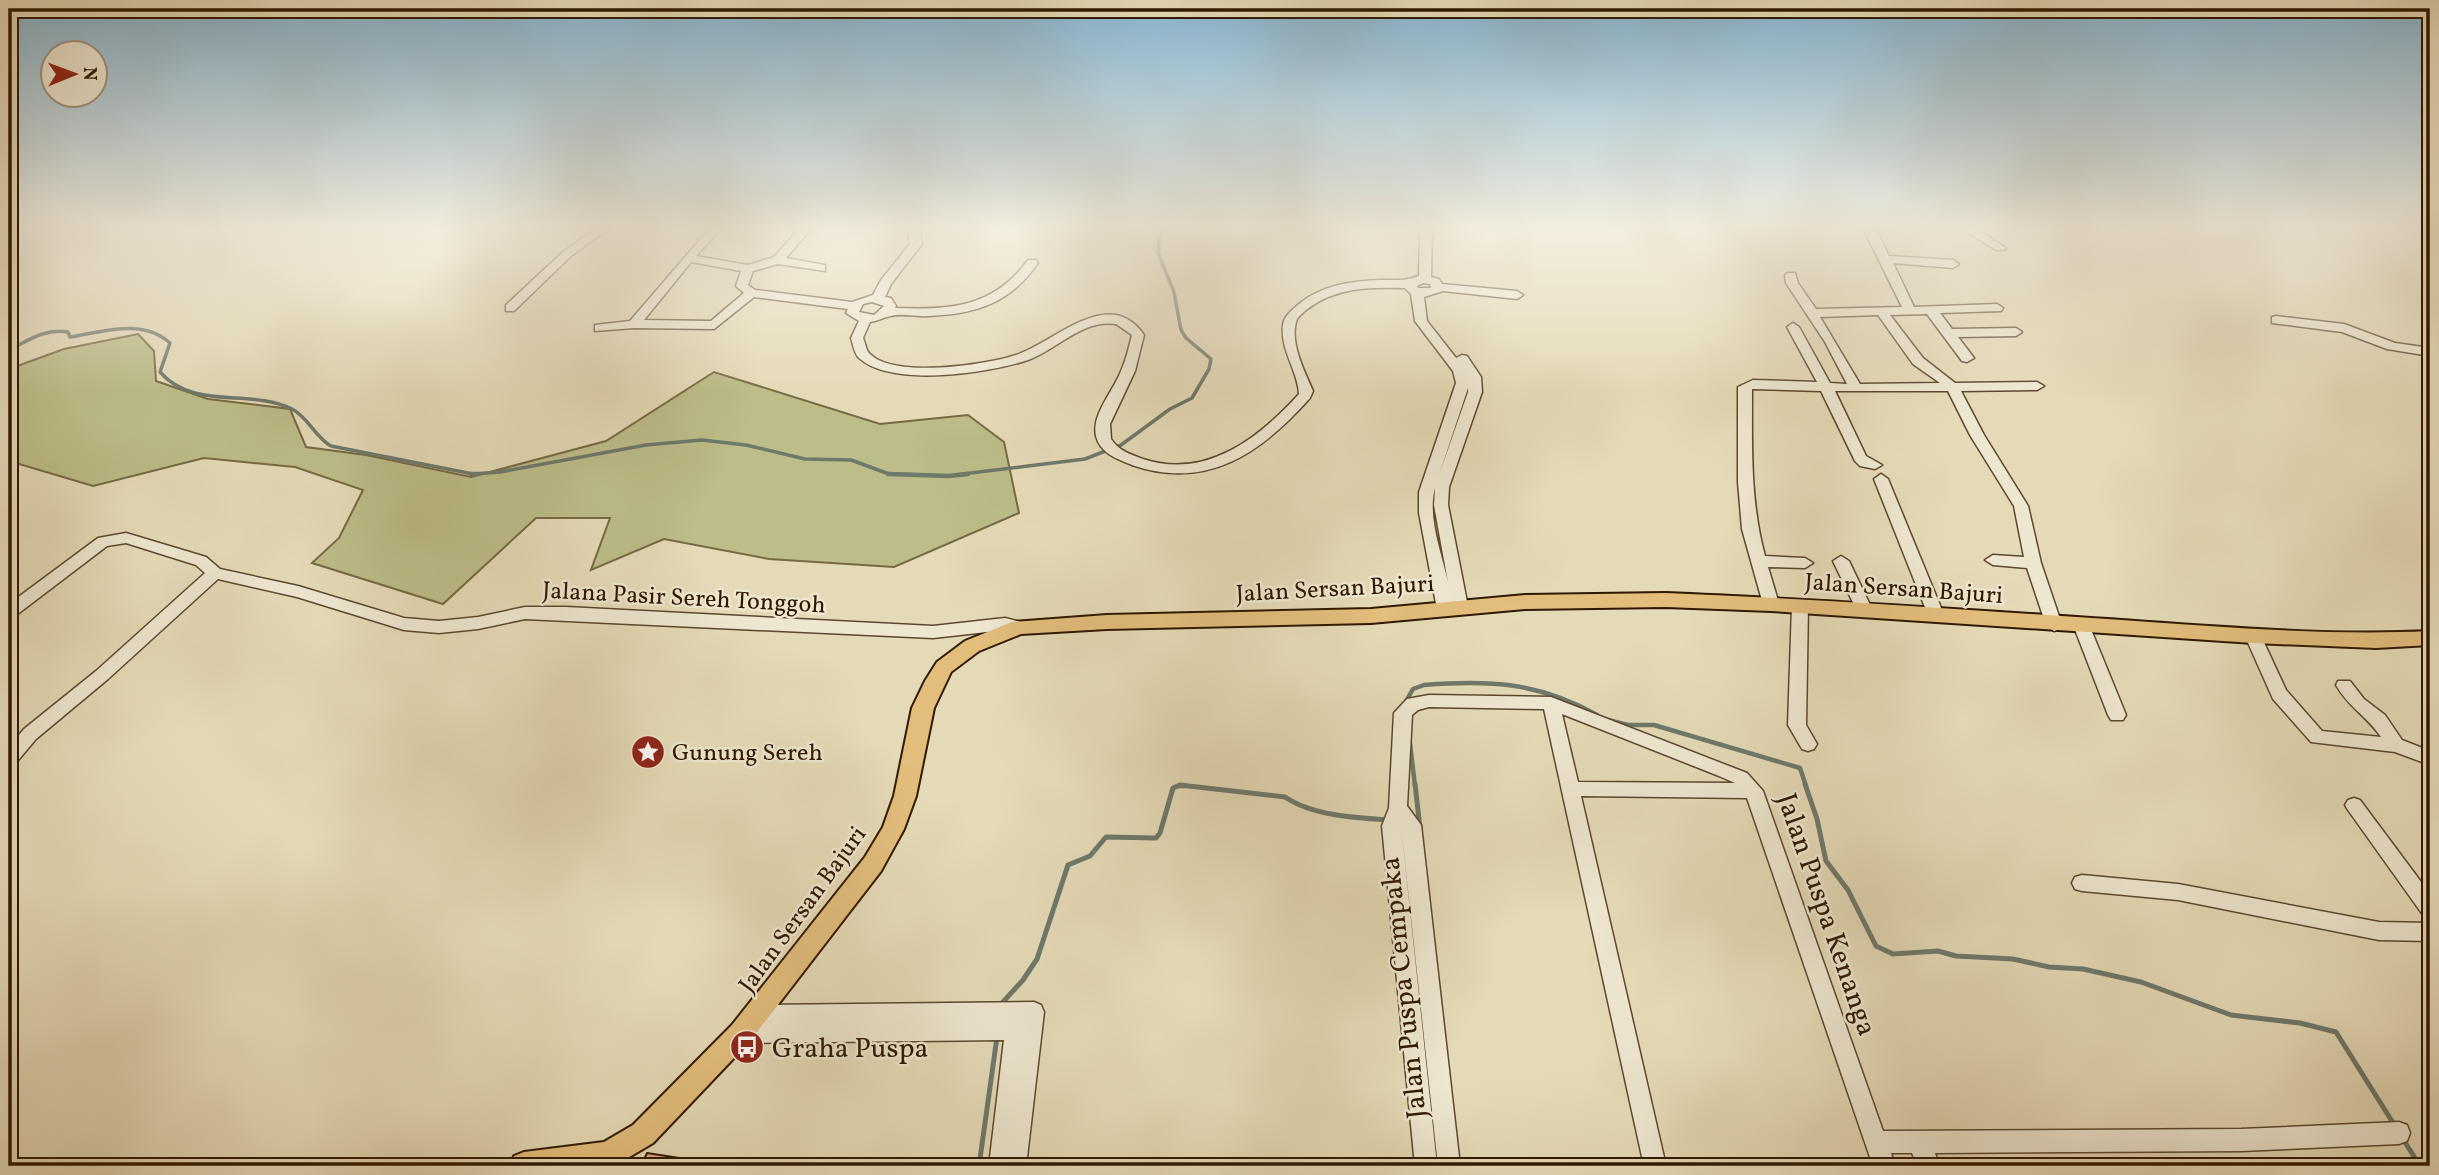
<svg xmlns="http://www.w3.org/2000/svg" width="2439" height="1175" viewBox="0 0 2439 1175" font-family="Vollkorn,serif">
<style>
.green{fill:#bcbd89;stroke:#766a44;stroke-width:2}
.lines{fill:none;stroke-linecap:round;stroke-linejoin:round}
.stream-far2{stroke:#6d796b;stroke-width:3.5}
.stream-far1{stroke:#6d796b;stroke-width:4.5}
.stream{stroke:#6d796b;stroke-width:5}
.building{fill:#e1ac8e;stroke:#2f1800;stroke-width:2}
.minor-casing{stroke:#5c482e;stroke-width:3}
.major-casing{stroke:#2f1800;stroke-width:4}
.minor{fill:#eee7d0;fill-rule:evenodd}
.major{fill:#e2bd7c;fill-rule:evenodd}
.labels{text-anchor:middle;stroke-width:5;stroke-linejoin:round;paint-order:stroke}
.street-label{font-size:24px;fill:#2f1800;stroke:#eee7d0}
.poi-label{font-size:24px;fill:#2f1800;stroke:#eee7d0;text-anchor:start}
.near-street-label{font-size:28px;fill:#2f1800;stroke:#eee7d0}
.near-poi-label{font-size:28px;fill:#2f1800;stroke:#eee7d0;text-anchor:start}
</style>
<rect width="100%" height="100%" fill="#e5dab7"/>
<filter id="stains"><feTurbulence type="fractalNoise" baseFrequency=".00286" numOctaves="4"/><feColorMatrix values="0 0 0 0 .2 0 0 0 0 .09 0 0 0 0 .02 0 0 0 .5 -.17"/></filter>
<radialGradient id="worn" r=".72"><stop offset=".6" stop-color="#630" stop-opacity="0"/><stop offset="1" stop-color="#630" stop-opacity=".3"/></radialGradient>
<!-- green -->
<polygon class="green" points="138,334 154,351 156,381 208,399 290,409 306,447 366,455 471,477 606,441 714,372 880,424 968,415 1004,442 1019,513 894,567 769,559 664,539 591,570 610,518 536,518 443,604 312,563 339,538 363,490 295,467 204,458 93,486 9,461 9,369 64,349"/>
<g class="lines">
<!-- stream-far2 -->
<g class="stream-far2">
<path d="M9,350c20,-10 36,-22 59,-18l2,5c33,-5 72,-19 100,6l-10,29c34,39 90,16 132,37 16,8 23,28 39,37l142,28 27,-2 146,-27 56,-5 44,5 59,14 46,1 38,14 42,1"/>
<polyline points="954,475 1085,459 1121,445 1170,409 1192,398 1209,369 1211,359 1186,338 1181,330 1174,292 1158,253 1160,228"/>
</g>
<!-- stream-far1 -->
<g class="stream-far1">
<polyline points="471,474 478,474"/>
<polyline points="888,474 949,476 968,474"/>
<path d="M1405,703l8,-14 11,-4c66,-5 114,-3 173,30"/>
<polyline points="1608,720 1628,725 1654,725 1800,768 1806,786"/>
<polyline points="1410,743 1415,786"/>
<polyline points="1179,786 1185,786"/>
</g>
<!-- stream -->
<g class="stream">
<polyline points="1415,784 1420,828"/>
<polyline points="1805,784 1817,819 1826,861 1848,890 1876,946 1893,954 1938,951 1956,956 2013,959 2049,967 2083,969 2141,982 2231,1015 2300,1023 2336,1032 2395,1126"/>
<path d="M1001,1008l1,-5 21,-23 14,-21 31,-94 22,-9 16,-19 50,1 4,-5 13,-45 7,-3 105,12c28,19 72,21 105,23"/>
<polyline points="2403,1139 2420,1166"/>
<polyline points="979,1166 997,1037"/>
</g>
</g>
<!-- building -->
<polygon class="building" points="647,1153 693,1160 693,1166 641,1166"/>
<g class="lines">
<!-- minor casing -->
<g class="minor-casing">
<g id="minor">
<polygon points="597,228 610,228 571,256 514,311 506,311 506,305 563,252"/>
<path d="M710,228h12l-26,28 52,9 26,-8 26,-29h12l-26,30 39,7v6l-47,-7 -25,7 -5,14 7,5 97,12 21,-7 8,-15 29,-36 -3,-16h12l3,16 -31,40 -6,13 6,1 5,8 -1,2c55,2 98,0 133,-48h8l2,3c-28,40 -61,51 -109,53 -12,1 -27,-3 -38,0 -7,1 -13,5 -21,6l-7,16c2,4 3,12 6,15 23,26 117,12 147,2 38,-12 93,-71 128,-20l-9,36 -25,53 1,15c8,12 19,15 32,20 63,21 116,-21 156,-65 -1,-23 -19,-44 -16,-69 1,-9 9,-15 16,-21 23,-19 53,-23 82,-24 14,0 25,1 38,-4l1,-48h12l-1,49 8,2 3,5 75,7 6,4 -6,4 -74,-8 -19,6 3,24 29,37 6,-3 5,1 14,21 1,15 -33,95 -1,18 20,102 -8,6 -7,-4 -2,4 -6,2 -8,-6 -18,-96v-21l37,-109 -3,-12 -38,-50 -4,-27 -6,-6c-35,-1 -70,-1 -99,22 -4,4 -9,7 -10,12 -6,22 9,50 17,69l-3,7c-49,55 -103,93 -178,67 -15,-6 -32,-12 -36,-29 -5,-21 18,-46 25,-65 5,-11 8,-24 11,-36l-16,-11c-34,-5 -58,25 -88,36 -39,13 -136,28 -169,-2 -5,-5 -6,-14 -8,-20l8,-17 -13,-8 2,-4 -94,-12 -40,32 -80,-1 -39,3v-6l35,-4zM691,262l50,9 -5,15 8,7 -33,28 -67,-1zM1423,283l7,1 1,4h-13l-1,-2zM872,302l12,4 -10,9 -15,-3 4,-8zM1468,388v4l-29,83zM1435,488l-1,17 14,77c-6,-28 -21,-65 -13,-94z"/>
<path d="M1863,228h12l14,28 64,4 6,4 -6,4 -60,-5 21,44 83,-3 6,4 -2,3 -61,2 12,16 64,-1 6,4 -6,4 -58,1 16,21 -7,4 -5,-1 -35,-47 -37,1 33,43 32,25 82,-1 7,4 -7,4 -76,1 23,44 44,71 13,57 21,62 -2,4 -6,2 -8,-6 -19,-57 -34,-3 -8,-5 8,-5 31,2 -10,-51 -44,-71 -22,-44h-113l31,65 16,9 -7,4 -15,-3 -5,-5 -34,-70 -69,-2c0,57 -2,112 13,167l40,2 8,5 -8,5 -37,-1 11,37 -8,6 -8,-6 -21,-75 -4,-47v-95l15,-7 64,2 -30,-55 6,-4 6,4 31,56 17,1 -22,-42 -39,-59 -1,-7 2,-3h8l3,10 18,26 86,-2zM1878,315l35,49 27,19 -80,1 -40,-67z"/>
<polygon points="1961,228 1975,228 2006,248 2004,250 1996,250"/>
<polygon points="2276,316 2344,324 2395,343 2430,348 2430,356 2387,349 2342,332 2272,323 2272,317"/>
<polygon points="1881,474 1888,479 1944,615 1942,619 1930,619 1928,615 1874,479"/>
<polygon points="126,533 206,557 220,569 298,586 404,618 439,621 478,617 525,607 566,607 933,626 1005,618 1025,623 1027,627 1019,633 1005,630 933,638 525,619 478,629 439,633 404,630 297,597 218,579 108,679 36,739 15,764 9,766 9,747 24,729 96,671 205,573 196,565 126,543 107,546 15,616 9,618 9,604 98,538"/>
<polygon points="1841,556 1849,561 1873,611 1871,615 1859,615 1857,611 1833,561"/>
<polygon points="1800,600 1808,606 1806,725 1817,744 1814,749 1808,751 1802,749 1788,725 1792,606"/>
<polygon points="2082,621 2090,627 2126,715 2123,720 2111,720 2108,715 2074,627"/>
<path d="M2253,630l6,2 2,4 25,54 36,41 59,6c-14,-21 -32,-29 -45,-52l2,-4h12l14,18 21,16 17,25 28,11v14l-35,-13 -84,-10 -38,-43 -28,-63 2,-4z"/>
<path d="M1429,695l122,2 196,76 16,18 120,340 358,-2 158,-7 8,3 3,8 -3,8 -8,3 -158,7 -306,2 4,13h-22l-5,-13h-21l4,13h-22l-126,-368 -166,-2 85,370h-22l-100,-457 -115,-2 -11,3 -6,5 -5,91 14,19 39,341h-22l-37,-341 36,341h-22l-33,-340 7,-18 5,-95 13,-14zM1562,714l157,62 16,7 -157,-1z"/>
<polygon points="2354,798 2360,800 2430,894 2430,917 2423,915 2348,810 2345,805 2348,800"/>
<polygon points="2082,875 2178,884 2379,922 2430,923 2430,941 2379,940 2178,900 2082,891 2075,889 2072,883 2075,877"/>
<polygon points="1034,1002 1041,1005 1044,1012 1026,1166 989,1166 1004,1040 741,1043 734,1040 730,1033 734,1026 754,1023 748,1015 751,1008 758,1005"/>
</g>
</g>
<!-- major casing -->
<g class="major-casing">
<path id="major" d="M1666,593c152,6 304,17 456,27 103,7 205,16 308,11v14l-54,3 -123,-5 -482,-32 -105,-4 -141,2 -154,14 -264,6 -86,5 -42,17 -28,21 -17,36 -18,88 -12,33 -23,42 -131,170 -97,102 -39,23h-104l4,-10 10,-4 80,-10 29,-17 99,-100 133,-168 18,-30 11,-31 18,-88 13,-27 12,-19 28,-21 47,-19 95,-7 264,-6 154,-14z"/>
</g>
<!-- minor -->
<use href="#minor" class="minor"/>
<!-- major -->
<use href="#major" class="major"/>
</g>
<!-- sky -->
<linearGradient id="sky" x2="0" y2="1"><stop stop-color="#87b6d3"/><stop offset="0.58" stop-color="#f3eedf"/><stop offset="1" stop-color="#f3eedf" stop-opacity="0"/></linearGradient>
<rect width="2439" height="392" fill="url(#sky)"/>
<!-- icons -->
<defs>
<g id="sight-disc" transform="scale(1.75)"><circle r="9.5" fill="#8f2418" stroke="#eee7d0"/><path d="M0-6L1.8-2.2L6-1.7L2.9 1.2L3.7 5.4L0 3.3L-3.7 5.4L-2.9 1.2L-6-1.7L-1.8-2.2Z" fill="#fff"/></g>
<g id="bus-disc" transform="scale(1.75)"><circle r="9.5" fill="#8f2418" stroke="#eee7d0"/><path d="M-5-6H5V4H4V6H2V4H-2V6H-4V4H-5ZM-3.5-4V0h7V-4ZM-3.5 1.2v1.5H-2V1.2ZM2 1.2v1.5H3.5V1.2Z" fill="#fff"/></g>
</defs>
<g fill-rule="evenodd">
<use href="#sight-disc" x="648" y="752"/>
<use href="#bus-disc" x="747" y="1047"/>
</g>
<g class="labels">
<!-- street labels -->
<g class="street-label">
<text transform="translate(1335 588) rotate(-3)" y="8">Jalan Sersan Bajuri</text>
<text transform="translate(1904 588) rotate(4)" y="8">Jalan Sersan Bajuri</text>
<text transform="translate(684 597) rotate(3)" y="8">Jalana Pasir Sereh Tonggoh</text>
<text transform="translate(802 909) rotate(-54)" y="8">Jalan Sersan Bajuri</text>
</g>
<!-- poi labels -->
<g class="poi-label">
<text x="672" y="760">Gunung Sereh</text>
</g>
<!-- near-street labels -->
<g class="near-street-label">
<text transform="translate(1828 914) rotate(71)" y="10">Jalan Puspa Kenanga</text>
<text transform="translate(1402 988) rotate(-96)" y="10">Jalan Puspa Cempaka</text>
</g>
<!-- near-poi labels -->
<g class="near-poi-label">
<text x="772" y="1057">Graha Puspa</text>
</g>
</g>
<!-- margin -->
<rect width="2439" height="1175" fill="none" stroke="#e5dab7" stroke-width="35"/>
<rect x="10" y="10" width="2418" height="1154" fill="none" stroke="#2f1800" stroke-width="3.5"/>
<rect x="18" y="18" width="2404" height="1140" fill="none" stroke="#2f1800" stroke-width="2"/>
<!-- north arrow -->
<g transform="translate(74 74) rotate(89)"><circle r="33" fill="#eee7d0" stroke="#a2947d" stroke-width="2"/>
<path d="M0-5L12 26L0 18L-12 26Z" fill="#8f2418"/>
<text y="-10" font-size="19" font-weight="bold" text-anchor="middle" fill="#2f1800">N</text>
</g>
<rect width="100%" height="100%" filter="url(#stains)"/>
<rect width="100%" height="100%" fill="url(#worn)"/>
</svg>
